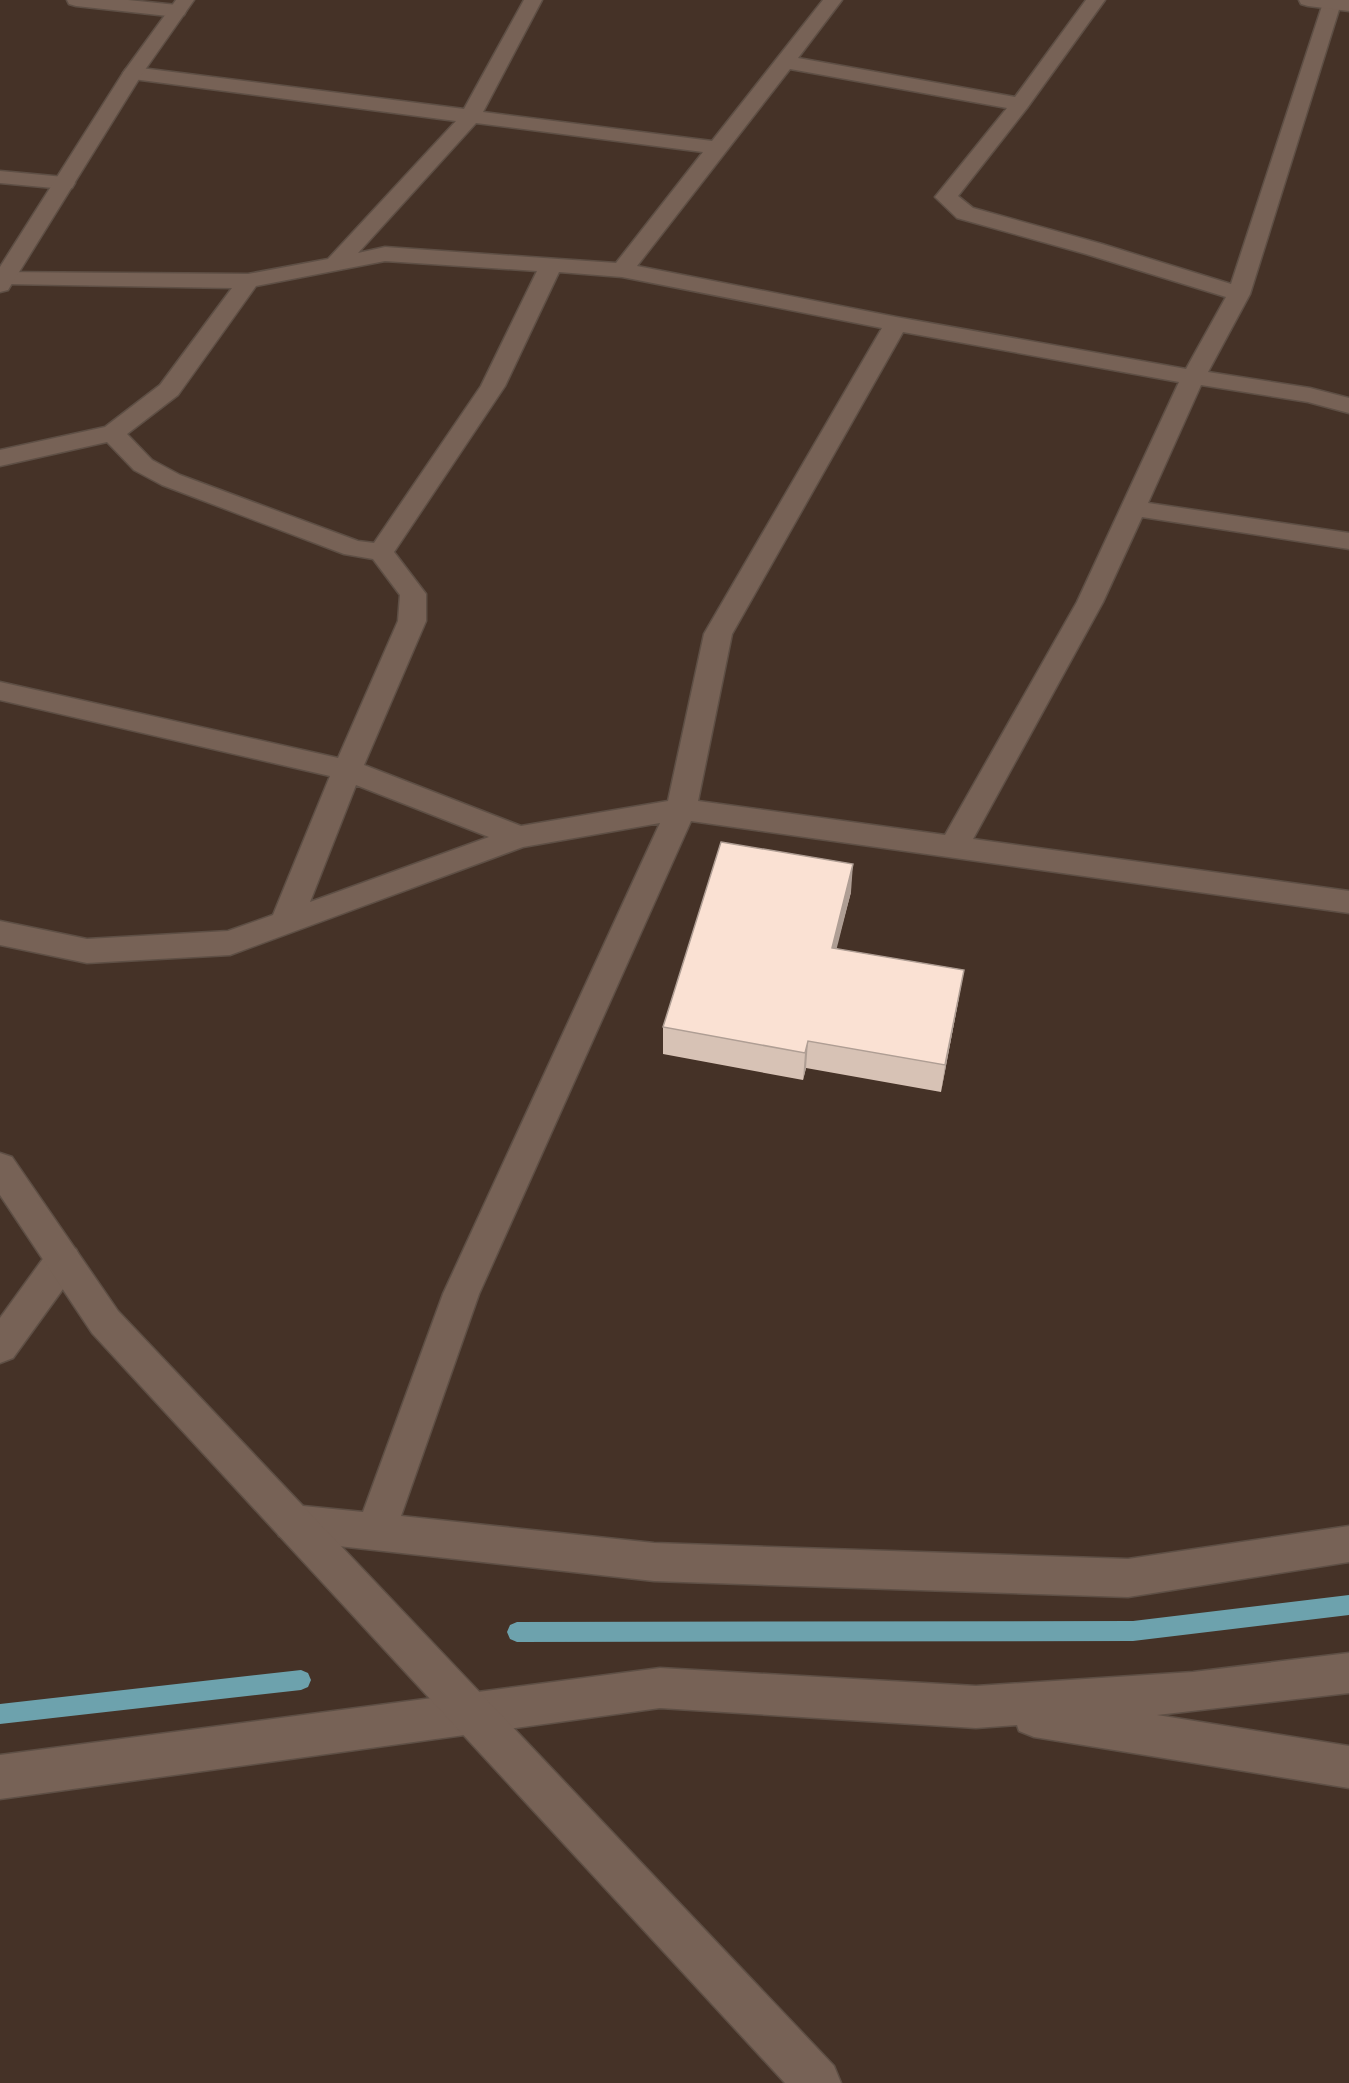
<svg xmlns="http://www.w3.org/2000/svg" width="1349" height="2083" viewBox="0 0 1349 2083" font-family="'Roboto Condensed',sans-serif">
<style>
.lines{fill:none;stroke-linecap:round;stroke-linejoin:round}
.stream{fill:#6da2ad;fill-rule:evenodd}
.street-casing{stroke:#5e4f45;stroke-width:3}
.secondary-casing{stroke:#5e4f45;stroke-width:3}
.street{fill:#776256;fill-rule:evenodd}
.secondary{fill:#776256;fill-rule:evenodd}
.wall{fill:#d7c2b5}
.shaded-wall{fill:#af9e94}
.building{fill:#fae1d3;stroke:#af9e94;stroke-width:1.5}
</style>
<rect width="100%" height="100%" fill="#453227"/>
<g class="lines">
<!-- stream -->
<g class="stream">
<polygon points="1349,1595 1349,1615 1133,1641 517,1642 510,1639 507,1632 510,1625 517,1622 1133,1621"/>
<polygon points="301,1670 308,1673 311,1680 308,1687 301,1690 0,1724 0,1704"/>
</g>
<!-- street casing -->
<g class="street-casing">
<g id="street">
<polygon points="67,0 128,0 177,5 184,7 186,11 184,15 177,17 76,6 69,4"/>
<path d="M524,0h18l-59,112 229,29 111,-141h19l-44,58 217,39 71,-97h19l-78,108 -69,88 15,12 129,36 129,40 93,-284h18l-92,294 -42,78 102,16 39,10v15l-41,-11 -107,-17 -53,118 201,30v16l-207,-32 -39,85 -130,237 376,52v22l-658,-92 -212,473 -78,222 253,27 474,16 221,-33v36l-221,35 -474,-16 -361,-40 -14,-5 -6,-13 6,-13 14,-5 70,7 80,-218 217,-471 -137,24 -293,108 -143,8 -87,-18v-24l87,18 141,-8 45,-16 57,-139 -330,-76v-18l338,76 60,-137 2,-26 -27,-36 -29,-5 -182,-69 -28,-15 -27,-28 -107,24v-16l105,-23 55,-42 72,-97 -226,-4 -6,-2v-10l248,2 80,-15 128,-138 -323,-42 -7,-2 -3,-4 3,-4 7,-2 331,42zM790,69l217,39 -72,89 22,21 129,36 140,43 -40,72 -290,-52 -259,-51zM476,123l227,29 -87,111 -231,-16 -27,6zM385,261l152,10 -56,115 -107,157 -16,-2 -178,-66 -28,-15 -25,-26 51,-39 78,-109zM559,272l63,5 260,51 -178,306 -36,167 -147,25 -157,-61 62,-144v-27l-32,-42 111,-166zM903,332l276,50 -102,220 -132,233 -247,-34 34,-167zM356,785l133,52 -179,65z"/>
<polygon points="0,171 64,177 72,178 75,183 72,188 64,189 0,183"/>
<polygon points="63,1245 76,1249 81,1260 76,1271 13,1358 0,1363 0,1318 50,1249"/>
<polygon points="1349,1653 1349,1693 1157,1715 1349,1746 1349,1788 1034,1737 1019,1731 1017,1725 976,1728 660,1708 0,1799 0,1755 660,1668 976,1686 1193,1672"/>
</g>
</g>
<!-- secondary casing -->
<g class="secondary-casing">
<g id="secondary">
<polygon points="176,0 194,0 142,74 11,285 8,290 0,292 0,267 123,73"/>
<polygon points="1299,0 1349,0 1349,11 1308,6 1301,4"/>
<polygon points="0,1153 12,1157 118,1311 834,2066 841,2083 785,2083 92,1333 0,1195"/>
</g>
</g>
<!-- street -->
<use href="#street" class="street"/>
<!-- secondary -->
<use href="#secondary" class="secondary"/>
</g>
<!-- wall -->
<polygon class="wall" points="851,892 836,948 959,997 941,1092 806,1068 803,1080 663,1054 663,1027"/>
<!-- shaded-wall -->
<g class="shaded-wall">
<polygon points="853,864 851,892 830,975 832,948"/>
<polygon points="964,970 959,997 941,1092 945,1065"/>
<polygon points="808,1041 806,1068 803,1080 805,1053"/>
</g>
<!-- building -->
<polygon class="building" points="721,842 853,864 832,948 964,970 945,1065 808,1041 805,1053 663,1027"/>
</svg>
